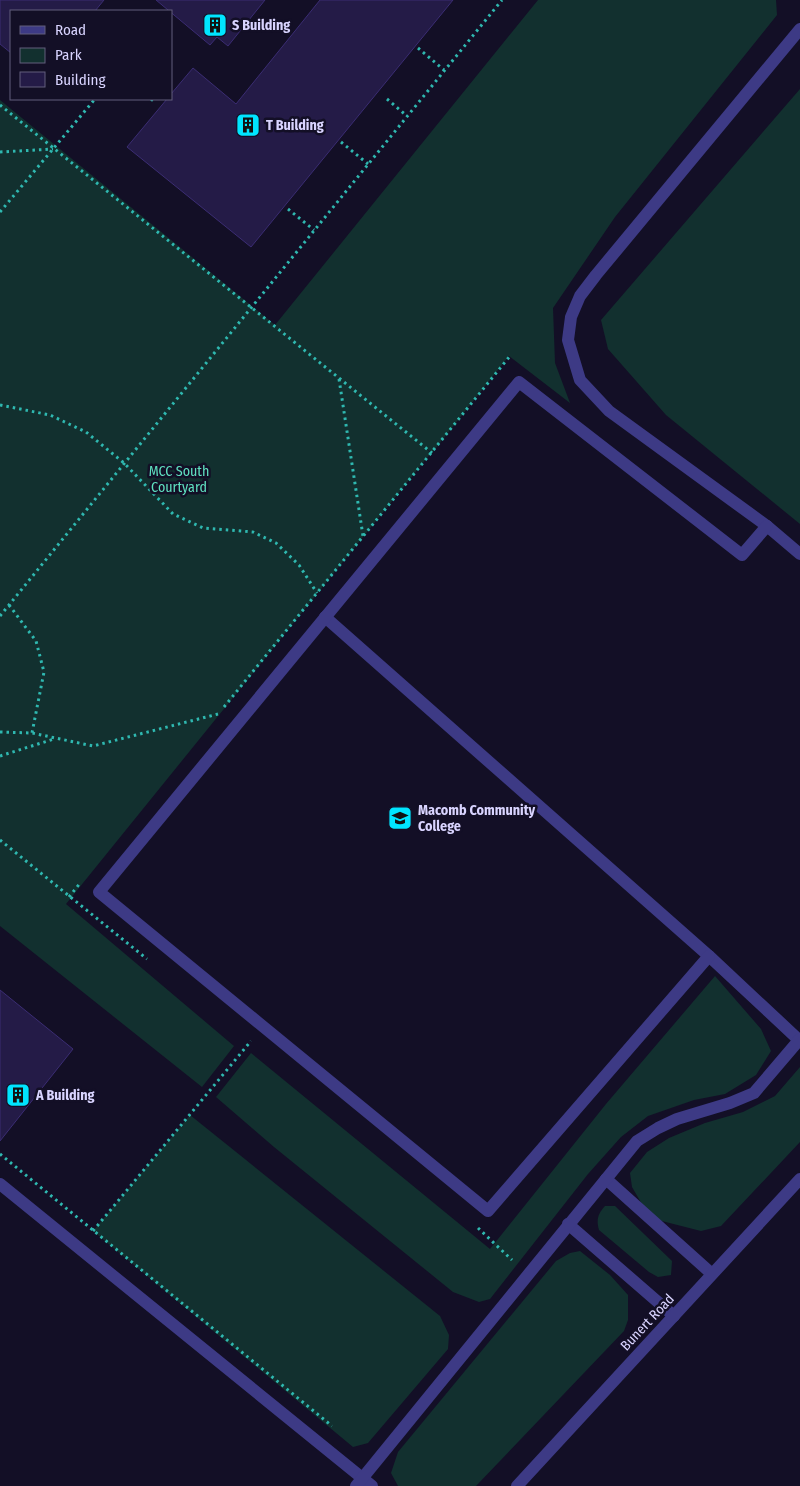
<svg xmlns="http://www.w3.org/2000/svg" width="800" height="1486" viewBox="0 0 800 1486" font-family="'Fira Sans Condensed',sans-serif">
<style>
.green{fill:#12302f}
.building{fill:#241b47;stroke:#3b2d73}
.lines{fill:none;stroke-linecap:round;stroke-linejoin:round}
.path{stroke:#2fb8b0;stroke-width:3;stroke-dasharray:2.5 4;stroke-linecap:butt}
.lane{stroke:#3d3a85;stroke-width:12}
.street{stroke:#3d3a85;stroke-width:12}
.labels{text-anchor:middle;stroke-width:5;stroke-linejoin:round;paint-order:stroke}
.poi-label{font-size:14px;font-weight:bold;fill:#d9d4ff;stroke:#130f26;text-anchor:start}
.park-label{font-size:14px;fill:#5fe0c0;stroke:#130f26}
.street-label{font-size:14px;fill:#d9d4ff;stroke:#130f26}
</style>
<rect width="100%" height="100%" fill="#130f26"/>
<!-- green -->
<g class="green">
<polygon points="538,0 776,0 777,15 615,217 553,308 555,363 570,403 509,356 432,453 423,446 431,453 66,904 234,1046 202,1087 0,926 0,100 275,325"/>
<polygon points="800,89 800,524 666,415 608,349 601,320"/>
<polygon points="715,976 761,1029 771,1051 756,1075 725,1094 694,1100 648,1116 621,1137 588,1174 490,1299 479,1302 453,1292 274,1147 216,1097 251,1053 490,1249 606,1104"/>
<polygon points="800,1067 800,1142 721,1226 701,1231 650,1218 632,1187 630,1173 647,1152 669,1138 705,1123 743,1112 775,1096"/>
<polygon points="190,1115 440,1316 449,1335 448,1349 368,1443 353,1447 93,1231"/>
<path d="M605,1206h10l57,55 -1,14 -13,2 -9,-5 -50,-42c-3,-11 -1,-16 6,-24z"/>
<polygon points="580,1251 610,1275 628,1295 628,1320 624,1331 476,1486 398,1486 391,1473 398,1452 556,1261 570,1253"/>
</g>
<!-- building -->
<g class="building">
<polygon points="0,0 104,0 95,11 11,11 11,53 0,44"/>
<polygon points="156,0 265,0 228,46 217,37 210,45"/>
<polygon points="320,0 453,0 251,247 127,147 167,99 171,99 171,94 193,68 236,104"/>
<polygon points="0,990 73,1049 0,1141"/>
</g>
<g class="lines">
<!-- path -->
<g class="path">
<polyline points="418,48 444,70"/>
<polyline points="151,99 155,102"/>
<polyline points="387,99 407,116"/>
<polyline points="0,105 432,453"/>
<polyline points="341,142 368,164"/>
<polyline points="0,152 53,149"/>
<polyline points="288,209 314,230"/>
<polyline points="0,212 95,99"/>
<polyline points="339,379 363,536"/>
<polyline points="0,405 50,415 86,432 124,463 173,514 203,528 253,532 276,543 299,565 317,593"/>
<polyline points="9,605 36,641 44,672 32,733"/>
<polyline points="0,616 502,0"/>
<polyline points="224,707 510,356"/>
<polyline points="0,732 32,733 93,746 218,714"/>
<polyline points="0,756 54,739"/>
<polyline points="0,840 147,959"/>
<polyline points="69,897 81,882"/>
<polyline points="0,1154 332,1426"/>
<polyline points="478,1228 512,1260"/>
<polyline points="93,1231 251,1041"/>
</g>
<!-- lane -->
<g class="lane">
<polyline points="800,29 596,275 580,296 571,317 568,340 580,380 609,411 767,526 800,554"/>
<polyline points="325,617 709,956 799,1040"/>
<polyline points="709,956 488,1211 99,892 519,382 742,555 767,526"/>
<polyline points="606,1179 712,1274"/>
<polyline points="0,1184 372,1486"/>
<polyline points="568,1224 674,1316"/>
<polyline points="356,1486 637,1141 658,1128 677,1119 730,1103 754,1093 800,1039"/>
</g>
<!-- street -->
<polyline class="street" points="517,1486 800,1179"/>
</g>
<!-- icons -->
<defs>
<g id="building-square" transform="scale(1.25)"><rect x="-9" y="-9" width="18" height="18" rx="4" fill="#00e5ff" stroke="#130f26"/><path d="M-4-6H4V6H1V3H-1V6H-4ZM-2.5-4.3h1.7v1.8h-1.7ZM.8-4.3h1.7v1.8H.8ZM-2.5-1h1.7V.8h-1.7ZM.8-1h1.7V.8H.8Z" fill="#111"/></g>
<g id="university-square" transform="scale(1.25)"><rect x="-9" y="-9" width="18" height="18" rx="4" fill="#00e5ff" stroke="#130f26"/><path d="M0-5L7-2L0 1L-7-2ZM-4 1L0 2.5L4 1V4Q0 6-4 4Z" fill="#111"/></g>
</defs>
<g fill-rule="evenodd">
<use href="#building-square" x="215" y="25"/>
<use href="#building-square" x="248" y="125"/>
<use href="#university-square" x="400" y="818"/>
<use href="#building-square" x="18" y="1095"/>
</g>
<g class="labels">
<!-- poi labels -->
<g class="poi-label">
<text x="232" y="30">S Building</text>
<text x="266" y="130">T Building</text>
<text x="418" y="815">Macomb Community<tspan x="418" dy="16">College</tspan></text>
<text x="36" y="1100">A Building</text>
</g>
<!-- park labels -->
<g class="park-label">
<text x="179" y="476">MCC South<tspan x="179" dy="16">Courtyard</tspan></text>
</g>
<!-- street labels -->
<g class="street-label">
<text transform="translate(647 1322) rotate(-47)" y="5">Bunert Road</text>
</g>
</g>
<!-- legend -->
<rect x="10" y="10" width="162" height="90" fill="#130f26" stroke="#625e7d"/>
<rect x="20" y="26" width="25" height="8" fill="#3d3a85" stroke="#625e7d"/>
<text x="55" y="35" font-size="15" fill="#d9d4ff">Road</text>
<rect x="20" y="48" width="25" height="15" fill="#12302f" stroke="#625e7d"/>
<text x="55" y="60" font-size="15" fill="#d9d4ff">Park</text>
<rect x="20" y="72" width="25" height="15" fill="#241b47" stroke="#625e7d"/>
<text x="55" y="85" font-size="15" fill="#d9d4ff">Building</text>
</svg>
